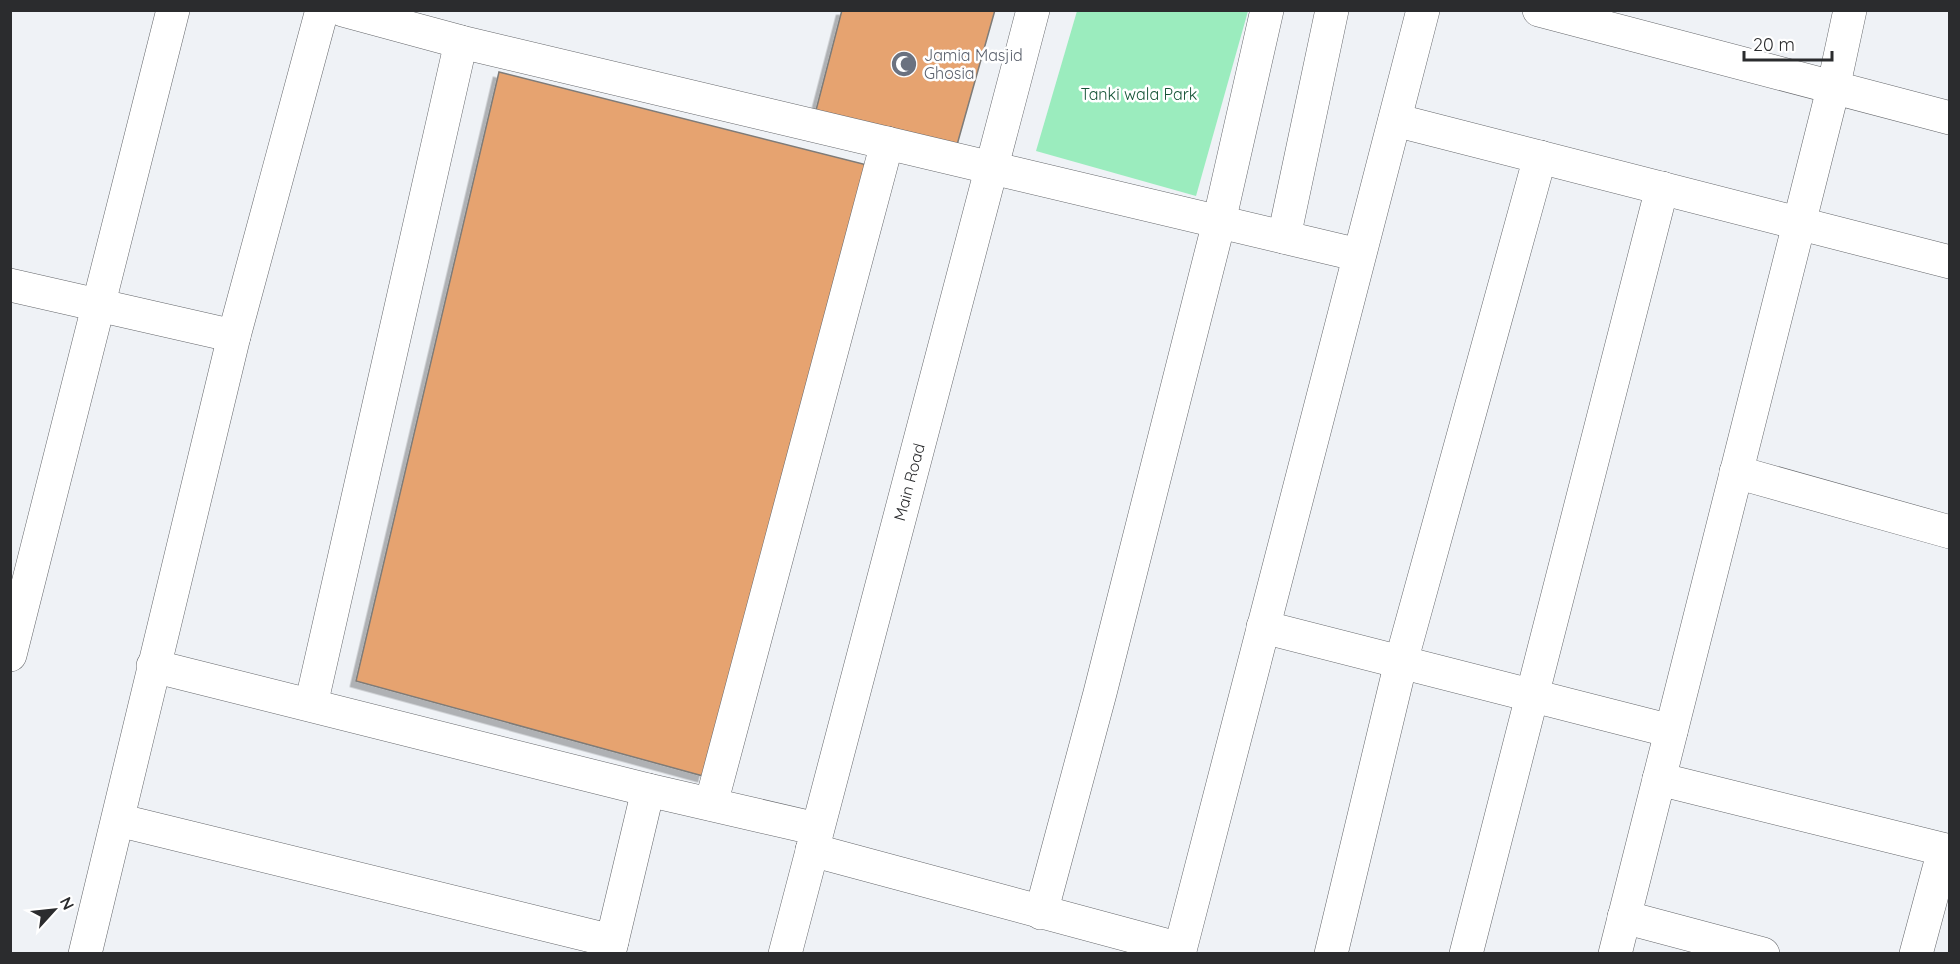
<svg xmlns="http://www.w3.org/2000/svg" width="1960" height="964" viewBox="0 0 1960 964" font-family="Quicksand,sans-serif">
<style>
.green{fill:#9becbe}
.building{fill:#e6a370;stroke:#7e7b78;stroke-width:1.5;filter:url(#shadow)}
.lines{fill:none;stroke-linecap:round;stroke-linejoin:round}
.minor-casing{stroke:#65676b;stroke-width:34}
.minor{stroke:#fff;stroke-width:33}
.labels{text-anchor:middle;stroke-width:5;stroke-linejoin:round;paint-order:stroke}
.worship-label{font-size:16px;fill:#5b616d;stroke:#fff;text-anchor:start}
.park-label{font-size:16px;fill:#165437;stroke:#fff}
.street-label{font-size:16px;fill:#2b2c2e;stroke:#fff}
</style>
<defs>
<filter id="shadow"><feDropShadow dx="-5.5" dy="5.5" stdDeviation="0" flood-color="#0004"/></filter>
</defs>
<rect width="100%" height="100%" fill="#eff2f6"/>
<!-- green -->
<polygon class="green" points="1077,11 1248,11 1196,196 1036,151"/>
<!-- building -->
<g class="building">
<polygon points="842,10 995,10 955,152 814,118"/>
<polygon points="499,72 871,166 703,776 356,681"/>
</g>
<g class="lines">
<!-- minor casing -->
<g class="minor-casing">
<g id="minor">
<polyline points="343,10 461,42 1359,255"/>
<polyline points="1539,10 1950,118"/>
<polyline points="1395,120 1950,262"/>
<polyline points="1284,237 1332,10"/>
<polyline points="10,285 234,336"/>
<polyline points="1736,472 1950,532"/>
<polyline points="1263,627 1671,731"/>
<polyline points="10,655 173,10"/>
<polyline points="153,666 648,790 817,829"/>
<polyline points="311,705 461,42"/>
<polyline points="1659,779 1950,851"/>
<polyline points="711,804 887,143"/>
<polyline points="118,820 612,941"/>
<polyline points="812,850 1180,949"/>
<polyline points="1041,913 1100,693 1219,222 1267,10"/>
<polyline points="1624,917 1763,954"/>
<polyline points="85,954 234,336 322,10"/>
<polyline points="609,954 648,790"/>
<polyline points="785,954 1033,10"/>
<polyline points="1179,954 1423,10"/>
<polyline points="1331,954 1401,662 1540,157"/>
<polyline points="1466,954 1662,188"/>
<polyline points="1615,954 1833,89 1850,10"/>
<polyline points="1916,954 1944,850"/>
</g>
</g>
<!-- minor -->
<use href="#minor" class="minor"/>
</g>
<!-- icons -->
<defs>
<g id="mosque-disc" transform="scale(1.35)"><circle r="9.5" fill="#6b7280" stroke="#fff"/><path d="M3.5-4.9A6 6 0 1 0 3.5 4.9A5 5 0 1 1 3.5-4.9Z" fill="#fff"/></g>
</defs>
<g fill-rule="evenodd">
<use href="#mosque-disc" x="904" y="64"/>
</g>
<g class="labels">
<!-- worship labels -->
<g class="worship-label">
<text x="924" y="61">Jamia Masjid<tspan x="924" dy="18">Ghosia</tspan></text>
</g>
<!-- park labels -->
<g class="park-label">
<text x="1139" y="100">Tanki wala Park</text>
</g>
<!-- street labels -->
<g class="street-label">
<text transform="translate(909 482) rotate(-75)" y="6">Main Road</text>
</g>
</g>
<!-- border -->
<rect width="1960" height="964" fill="none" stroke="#2b2c2e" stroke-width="24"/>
<!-- north arrow -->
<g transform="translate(54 910) rotate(63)" stroke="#ffffff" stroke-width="4.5" paint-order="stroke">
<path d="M0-4.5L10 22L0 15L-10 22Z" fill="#2b2c2e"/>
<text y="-9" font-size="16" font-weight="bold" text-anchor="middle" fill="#2b2c2e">N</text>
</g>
<!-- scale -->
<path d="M1744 51v9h88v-9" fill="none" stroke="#2b2c2e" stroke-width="3"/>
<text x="1753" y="51" font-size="18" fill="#2b2c2e" stroke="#ffffff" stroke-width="4.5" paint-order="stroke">20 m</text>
</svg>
